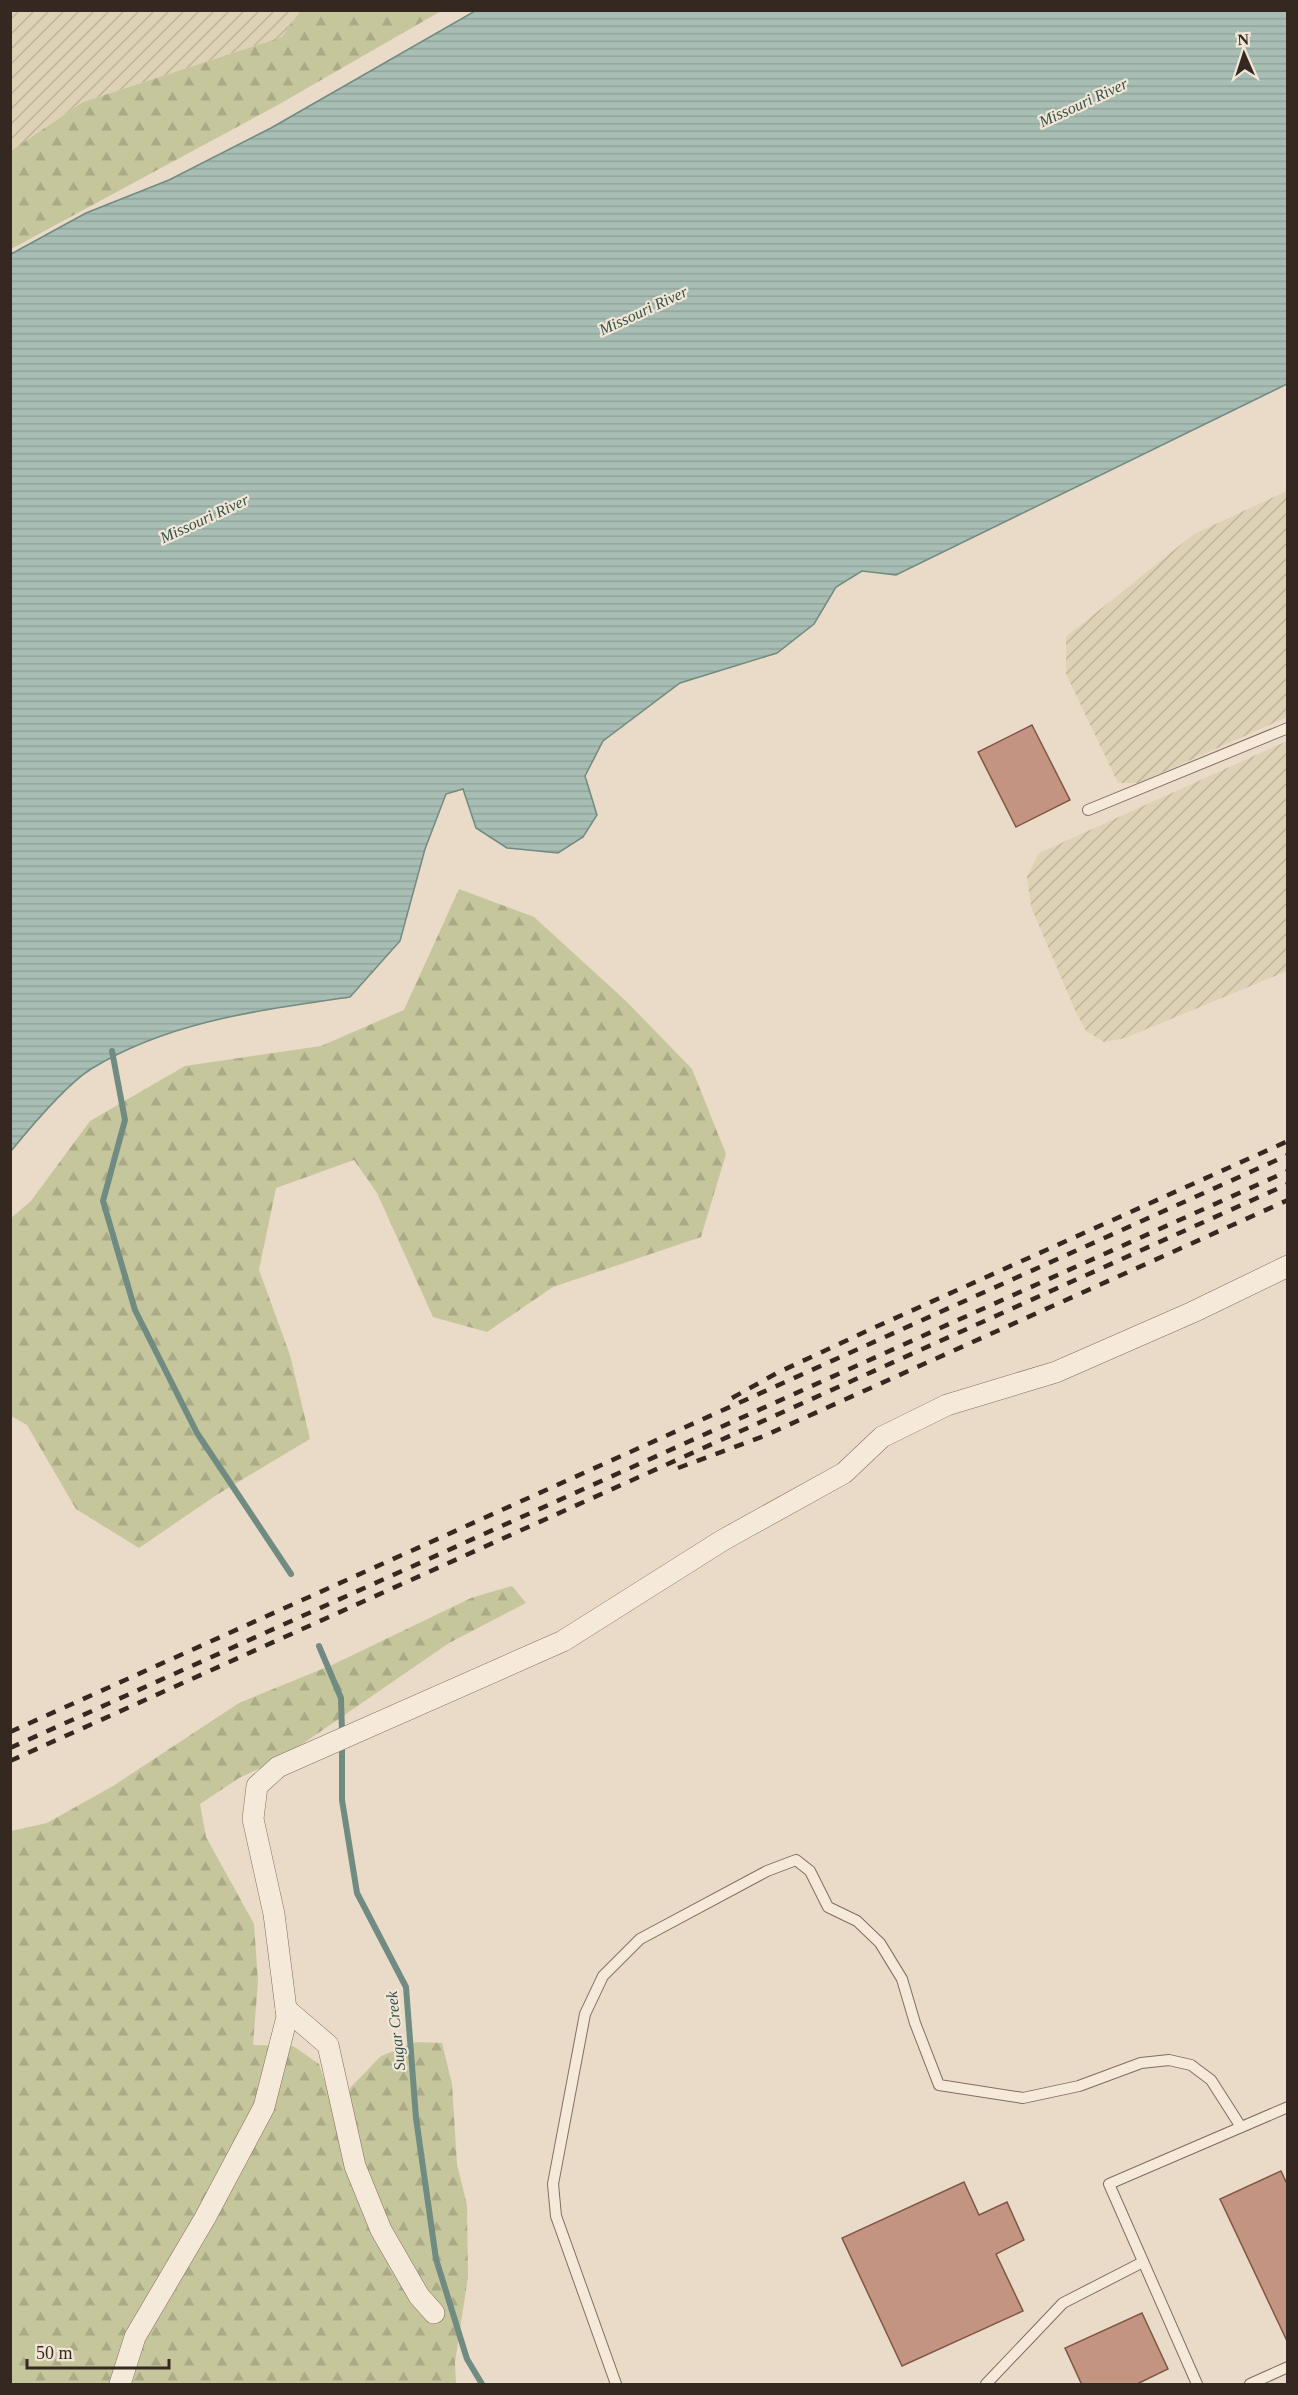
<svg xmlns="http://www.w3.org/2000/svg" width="1298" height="2395" viewBox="0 0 1298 2395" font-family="Georgia,serif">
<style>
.farmland{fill:url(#farmland-furrows)}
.forest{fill:url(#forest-firs)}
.water{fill:url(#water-rules);stroke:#708b81;stroke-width:1.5}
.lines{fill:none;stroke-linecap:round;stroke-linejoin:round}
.stream{stroke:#708b81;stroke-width:6}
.building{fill:#c39482;stroke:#805647;stroke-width:1.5}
.service-casing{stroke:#836d5f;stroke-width:12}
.minor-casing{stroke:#836d5f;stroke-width:22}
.service{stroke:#f5e9da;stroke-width:10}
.minor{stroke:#f5e9da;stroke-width:21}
.rail{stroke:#352821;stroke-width:4.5;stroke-dasharray:10 10;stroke-linecap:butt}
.labels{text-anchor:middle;stroke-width:4.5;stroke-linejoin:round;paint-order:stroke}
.water-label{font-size:16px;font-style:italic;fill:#32534c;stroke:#f2e6d6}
</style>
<defs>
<pattern id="farmland-furrows" width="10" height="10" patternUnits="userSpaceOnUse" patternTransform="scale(1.5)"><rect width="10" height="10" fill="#ded2b6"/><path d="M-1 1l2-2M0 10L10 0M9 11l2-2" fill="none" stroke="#bfb49c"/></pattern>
<pattern id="forest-firs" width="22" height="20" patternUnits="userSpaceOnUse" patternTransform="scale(1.5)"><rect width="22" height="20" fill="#c6c69c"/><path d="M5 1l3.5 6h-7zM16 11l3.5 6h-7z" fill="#abaa86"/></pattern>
<pattern id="water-rules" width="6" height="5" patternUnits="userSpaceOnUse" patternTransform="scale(1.5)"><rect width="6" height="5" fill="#a8beb4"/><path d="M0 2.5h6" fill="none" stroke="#91a39a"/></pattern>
</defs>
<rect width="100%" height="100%" fill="#e9dbc7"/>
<!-- farmland -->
<g class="farmland">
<polygon points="11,11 300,11 282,37 83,102 11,151"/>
<polygon points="1287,491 1287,717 1139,783 1118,783 1066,674 1066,637 1194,534"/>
<polygon points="1287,741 1287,971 1125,1038 1104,1042 1086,1031 1075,1010 1031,907 1027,876 1039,853"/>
</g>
<!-- forest -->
<g class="forest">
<polygon points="300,11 441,11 276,106 11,249 11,151 83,102 282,37"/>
<polygon points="459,889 534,917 626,1001 692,1069 726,1154 701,1237 553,1287 487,1332 433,1317 377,1193 354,1160 276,1188 259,1270 290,1355 310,1439 218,1494 139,1548 76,1509 27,1425 11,1416 11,1218 31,1201 90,1121 185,1066 321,1046 404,1010"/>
<polygon points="512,1586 526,1603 449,1643 282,1758 239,1778 200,1804 206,1837 254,1924 258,1981 253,2045 293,2046 319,2064 339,2125 350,2088 381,2056 416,2042 442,2043 452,2084 457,2164 467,2205 468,2277 455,2362 456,2384 11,2384 11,1831 47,1823 113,1786 239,1703 332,1665 471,1598"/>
</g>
<!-- water -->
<path class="water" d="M475,11h812v373l-391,191 -34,-4 -26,16 -22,37 -37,29 -97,30 -77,58 -18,35 12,39 -14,22 -25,16 -51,-5 -31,-20 -13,-39 -17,5 -21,55 -25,92 -50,56c-89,13 -181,24 -259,72 -24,15 -62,60 -80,82v-897l75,-41 83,-33 102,-52z"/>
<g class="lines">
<!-- stream -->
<g class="stream">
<polyline points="112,1051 125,1120 103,1201 135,1310 197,1433 291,1574"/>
<polyline points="319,1646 341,1698 342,1733"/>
<polyline points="342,1743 342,1800 357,1893 406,1987 416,2118 436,2259 467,2359 482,2384"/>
</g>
</g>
<!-- building -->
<g class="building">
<polygon points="1032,725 1070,800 1016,827 978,752"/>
<polygon points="1281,2171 1287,2184 1287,2341 1220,2199"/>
<polygon points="964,2182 979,2215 1007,2202 1024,2240 996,2254 1023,2311 902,2366 842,2238"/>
<polygon points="1142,2313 1168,2369 1135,2385 1082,2385 1065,2348"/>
</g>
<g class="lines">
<!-- service casing -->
<g class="service-casing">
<g id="service">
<polyline points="1088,810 1288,728"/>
<polyline points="616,2384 556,2216 553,2184 585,2014 603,1976 640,1939 767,1871 796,1860 810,1871 828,1907 857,1921 880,1943 902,1979 915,2023 939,2085 1023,2098 1079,2086 1141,2063 1169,2060 1191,2065 1211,2080 1241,2127"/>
<polyline points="986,2384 1063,2303 1143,2262"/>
<polyline points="1197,2384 1109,2184 1288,2107"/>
<polyline points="1250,2384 1288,2367"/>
</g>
</g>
<!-- minor casing -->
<g class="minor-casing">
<g id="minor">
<polyline points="286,2009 328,2045 355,2166 381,2230 419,2296 434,2313"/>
<polyline points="120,2384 135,2337 205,2218 264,2107 287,2017 274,1914 253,1819 257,1786 278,1767 563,1641 723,1540 844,1473 882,1437 947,1405 1056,1372 1193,1312 1288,1266"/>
</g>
</g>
<!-- service -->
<use href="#service" class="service"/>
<!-- minor -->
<use href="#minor" class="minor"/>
<!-- rail -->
<g class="rail">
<polyline points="732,1398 777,1373 871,1329 1288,1141"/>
<polyline points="678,1468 764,1436 1288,1200"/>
<polyline points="10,1732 1288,1155"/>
<polyline points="10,1748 1288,1171"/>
<polyline points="10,1761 1288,1184"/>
</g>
</g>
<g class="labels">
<!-- water labels -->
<g class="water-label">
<text transform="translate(1083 102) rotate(-25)" y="6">Missouri River</text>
<text transform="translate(643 310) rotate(-25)" y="6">Missouri River</text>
<text transform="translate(204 518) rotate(-25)" y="6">Missouri River</text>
<text transform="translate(395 2031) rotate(-96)" y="6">Sugar Creek</text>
</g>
</g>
<!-- border -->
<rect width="1298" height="2395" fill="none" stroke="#352821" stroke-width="24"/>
<!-- north arrow -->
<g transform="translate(1244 54) rotate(357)" stroke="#f2e6d6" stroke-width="4.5" paint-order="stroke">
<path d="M0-4.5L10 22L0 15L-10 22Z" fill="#352821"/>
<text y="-9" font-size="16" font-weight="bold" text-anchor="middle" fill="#352821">N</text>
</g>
<!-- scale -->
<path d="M27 2359v9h142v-9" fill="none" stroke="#352821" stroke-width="3"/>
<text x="36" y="2359" font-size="18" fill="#352821" stroke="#f2e6d6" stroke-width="4.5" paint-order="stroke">50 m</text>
</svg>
